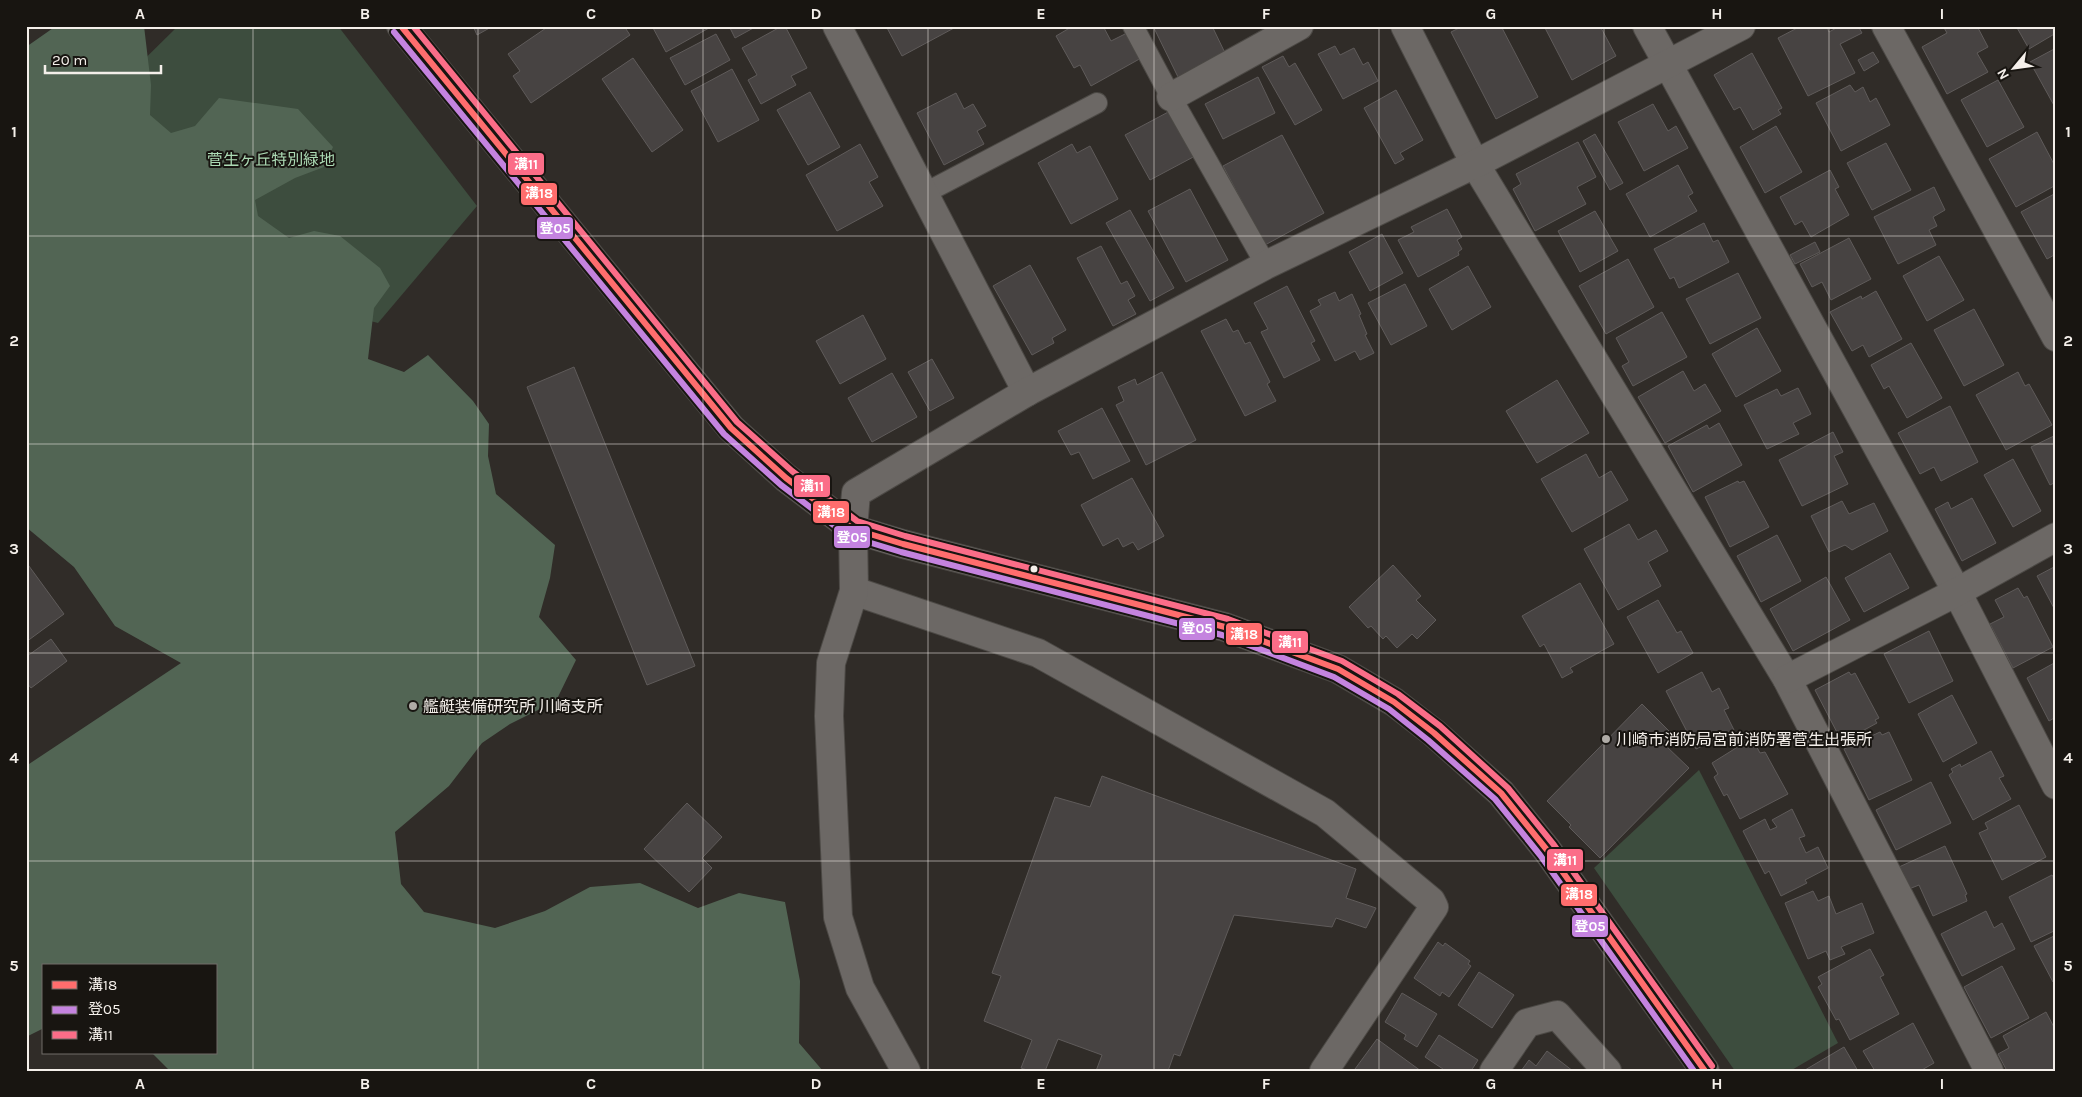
<svg xmlns="http://www.w3.org/2000/svg" width="2082" height="1097" viewBox="0 0 2082 1097" font-family="Karla,'Noto Sans JP',sans-serif">
<style>
.green{fill:#3d4d3e}
.forest{fill:#526554}
.building{fill:#474342;stroke:#5f5b5a}
.lines{fill:none;stroke-linecap:round;stroke-linejoin:round}
.service-casing{stroke:#4c4945;stroke-width:22}
.minor-casing{stroke:#4c4945;stroke-width:30}
.tertiary-casing{stroke:#4c4945;stroke-width:30}
.service{stroke:#6c6865;stroke-width:20}
.minor{stroke:#6c6865;stroke-width:28}
.tertiary{stroke:#6c6865;stroke-width:28}
.bus-1-casing{stroke:#181511;stroke-width:10}
.bus-2-casing{stroke:#181511;stroke-width:10}
.bus-3-casing{stroke:#181511;stroke-width:10}
.bus-1{stroke:#ff6d6d;stroke-width:6}
.bus-2{stroke:#c483df;stroke-width:6}
.bus-3{stroke:#fb6d88;stroke-width:6}
.grid{fill:none;stroke:#f4efea;stroke-width:1;stroke-opacity:0.55}
.bus-dot{fill:#f4efea;stroke:#181511;stroke-width:2}
.poi-dot{fill:#afaba6;stroke:#181511;stroke-width:2}
.labels{text-anchor:middle;stroke-width:4;stroke-linejoin:round;paint-order:stroke}
.park-label{font-size:16px;fill:#acdab4;stroke:#181511}
.poi-label{font-size:16px;fill:#f4efea;stroke:#181511;text-anchor:start}
.line-badge{stroke:#181511;stroke-width:2}
.badge-label{font-size:14px;text-anchor:middle;font-weight:bold;fill:#fff}
.neatline{fill:none;stroke:#f4efea;stroke-width:2}
.grid-label{font-size:16px;text-anchor:middle;font-weight:bold;fill:#f4efea}
</style>
<rect width="100%" height="100%" fill="#302c28"/>
<!-- green -->
<g class="green">
<polygon points="178,26 338,26 477,206 378,323 26,231 26,176"/>
<polygon points="1699,770 1838,1043 1790,1071 1735,1071 1594,868"/>
</g>
<!-- forest -->
<polygon class="forest" points="56,26 144,26 151,85 150,115 171,133 195,126 219,98 298,109 333,147 324,167 295,178 255,200 258,216 289,238 314,231 340,236 380,268 390,286 374,308 368,359 404,372 428,355 473,401 489,424 488,456 496,494 555,545 550,578 539,617 576,660 556,701 510,724 482,743 449,786 395,832 401,884 424,912 495,928 545,911 590,887 640,883 698,908 739,893 785,902 800,981 799,1043 823,1071 170,1071 152,1053 216,1053 216,966 44,966 44,1028 26,1037 26,766 181,663 115,626 74,567 26,527 26,47"/>
<!-- building -->
<g class="building">
<polygon points="473,26 493,26 477,35"/>
<polygon points="549,26 624,26 630,35 531,103 513,76 520,71 508,54"/>
<polygon points="652,26 708,26 709,28 666,52"/>
<polygon points="729,26 757,26 735,38"/>
<polygon points="782,26 785,26 807,68 791,76 796,85 761,104 748,80 757,75 742,48"/>
<polygon points="886,26 953,26 954,28 902,56"/>
<polygon points="1073,26 1103,26 1111,41 1129,32 1143,57 1091,86 1080,65 1074,68 1056,36"/>
<polygon points="1153,26 1212,26 1226,55 1179,79"/>
<polygon points="1463,26 1501,26 1538,97 1496,119 1451,32"/>
<polygon points="1544,26 1600,26 1616,56 1572,80"/>
<polygon points="1801,26 1826,26 1829,32 1840,26 1858,26 1862,33 1840,44 1855,73 1808,96 1778,38"/>
<polygon points="1943,26 1967,26 1969,29 1977,26 1988,47 1977,53 1988,72 1947,94 1922,47 1947,33"/>
<polygon points="2016,26 2056,26 2056,33 2029,49"/>
<polygon points="716,34 730,60 685,85 670,58"/>
<polygon points="1335,46 1340,55 1354,48 1363,65 1368,62 1378,81 1343,99 1318,54"/>
<polygon points="2056,48 2056,109 2030,62"/>
<polygon points="1873,52 1879,62 1864,71 1858,60"/>
<polygon points="1752,53 1782,108 1778,110 1781,114 1753,130 1740,107 1734,110 1714,75"/>
<polygon points="1283,56 1289,67 1295,63 1322,110 1295,125 1262,67"/>
<polygon points="633,58 683,130 652,152 602,79"/>
<polygon points="732,69 759,120 718,142 691,91"/>
<polygon points="1258,77 1275,113 1223,139 1205,104"/>
<polygon points="1998,80 2024,127 1987,147 1961,100"/>
<polygon points="1850,85 1855,92 1863,87 1870,102 1876,98 1890,125 1841,151 1816,103"/>
<polygon points="1396,90 1423,140 1400,153 1404,159 1395,164 1364,108"/>
<polygon points="810,92 840,147 808,165 777,110"/>
<polygon points="956,93 964,109 973,104 986,126 977,131 984,144 944,165 917,113"/>
<polygon points="1653,104 1668,131 1676,126 1688,148 1644,171 1618,122"/>
<polygon points="1172,110 1197,155 1150,180 1125,135"/>
<polygon points="1776,126 1802,172 1765,193 1740,147"/>
<polygon points="2037,132 2056,168 2056,185 2016,207 1989,159"/>
<polygon points="1595,134 1623,183 1610,190 1583,141"/>
<polygon points="1282,135 1324,213 1265,245 1223,166"/>
<polygon points="1578,142 1596,177 1577,187 1586,204 1535,231 1513,189 1521,184 1516,174"/>
<polygon points="1886,143 1911,190 1872,210 1847,163"/>
<polygon points="860,144 878,177 869,182 883,206 837,231 806,175"/>
<polygon points="1072,144 1077,153 1090,146 1118,199 1071,224 1038,163"/>
<polygon points="1678,165 1693,193 1688,196 1697,211 1650,237 1626,194"/>
<polygon points="1830,170 1839,187 1835,189 1849,215 1811,237 1802,221 1795,225 1780,197"/>
<polygon points="1934,187 1945,210 1933,217 1937,226 1929,230 1936,245 1898,264 1874,217"/>
<polygon points="1190,189 1228,260 1186,282 1148,211"/>
<polygon points="2056,193 2056,254 2047,259 2021,212"/>
<polygon points="1447,209 1462,237 1457,240 1462,249 1458,252 1459,255 1418,277 1398,240 1414,232 1411,227"/>
<polygon points="1130,210 1174,288 1150,301 1106,223"/>
<polygon points="1595,211 1618,251 1580,272 1558,231"/>
<polygon points="1704,223 1713,242 1718,240 1729,262 1679,288 1674,277 1670,279 1654,249"/>
<polygon points="1382,234 1403,273 1370,291 1349,252"/>
<polygon points="1849,238 1871,279 1831,300 1822,282 1812,287 1800,264"/>
<polygon points="1815,242 1820,252 1795,264 1790,255"/>
<polygon points="1101,246 1121,284 1127,281 1135,296 1128,300 1136,314 1113,326 1077,258"/>
<polygon points="1939,256 1964,300 1927,321 1903,276"/>
<polygon points="1628,259 1654,307 1606,334 1579,286"/>
<polygon points="1030,265 1066,330 1052,338 1054,343 1032,355 993,286"/>
<polygon points="1468,266 1491,307 1452,330 1429,289"/>
<polygon points="1738,273 1761,318 1710,344 1686,299"/>
<polygon points="1405,284 1427,326 1391,345 1368,303"/>
<polygon points="1287,286 1315,341 1311,343 1320,360 1284,378 1261,332 1268,329 1254,303"/>
<polygon points="1876,291 1902,339 1869,357 1863,345 1852,351 1830,312 1861,296 1862,299"/>
<polygon points="1335,292 1339,301 1352,294 1361,314 1359,315 1367,334 1365,335 1374,353 1360,360 1355,351 1335,361 1310,311 1321,305 1318,300"/>
<polygon points="1974,309 2004,365 1964,386 1934,330"/>
<polygon points="1662,312 1687,357 1633,386 1622,366 1629,362 1616,338"/>
<polygon points="863,315 886,359 840,384 816,341"/>
<polygon points="1226,319 1233,332 1238,330 1245,344 1250,342 1270,382 1267,384 1276,401 1245,416 1201,331"/>
<polygon points="1757,328 1781,371 1736,397 1712,354"/>
<polygon points="1911,343 1942,398 1907,418 1889,386 1884,389 1871,365"/>
<polygon points="932,359 954,398 930,411 908,372"/>
<polygon points="574,367 695,666 647,685 527,387"/>
<polygon points="1683,371 1694,391 1705,384 1721,411 1665,443 1638,397"/>
<polygon points="1162,372 1196,440 1146,465 1116,405 1124,401 1118,387 1135,379 1137,385"/>
<polygon points="2018,372 2025,386 2029,384 2052,425 2006,450 1976,395"/>
<polygon points="892,373 917,417 872,442 848,398"/>
<polygon points="1557,380 1589,433 1537,463 1506,411"/>
<polygon points="1798,388 1811,414 1793,423 1799,434 1767,449 1744,405 1777,389 1781,396"/>
<polygon points="1950,406 1978,462 1941,481 1934,467 1920,474 1898,433"/>
<polygon points="1102,408 1130,461 1093,479 1079,452 1071,455 1058,431"/>
<polygon points="1719,423 1742,465 1693,492 1668,446 1707,425 1709,429"/>
<polygon points="1833,432 1843,452 1834,456 1848,484 1802,506 1779,460"/>
<polygon points="2056,435 2056,482 2050,485 2031,447"/>
<polygon points="1586,454 1599,478 1611,471 1628,500 1572,532 1541,479"/>
<polygon points="2013,459 2041,511 2013,527 1984,475"/>
<polygon points="1132,478 1164,536 1138,550 1133,542 1123,547 1118,538 1103,546 1081,505"/>
<polygon points="1738,481 1739,483 1744,481 1769,527 1730,547 1705,497"/>
<polygon points="1972,498 1996,543 1962,561 1935,509 1948,502 1951,509"/>
<polygon points="1842,501 1849,514 1874,503 1888,531 1852,550 1845,545 1829,552 1811,516"/>
<polygon points="1629,524 1638,540 1656,530 1668,551 1648,562 1661,586 1618,610 1584,549"/>
<polygon points="1777,535 1801,581 1761,602 1737,556"/>
<polygon points="1890,553 1909,588 1864,612 1845,578"/>
<polygon points="26,562 64,614 26,642"/>
<polygon points="1393,565 1421,596 1416,600 1436,620 1417,639 1412,634 1397,648 1386,636 1383,639 1371,626 1368,628 1349,607"/>
<polygon points="2056,566 2056,612 2037,576"/>
<polygon points="1826,577 1850,620 1793,651 1770,609"/>
<polygon points="1580,583 1614,644 1570,668 1573,672 1562,678 1544,644 1540,647 1522,616"/>
<polygon points="2018,588 2024,598 2027,596 2053,647 2013,668 1990,624 2004,617 1995,600"/>
<polygon points="1658,600 1677,633 1681,631 1693,653 1658,673 1627,617"/>
<polygon points="1929,631 1953,681 1909,703 1884,654"/>
<polygon points="51,639 67,661 31,688 26,682 26,657"/>
<polygon points="2056,662 2056,717 2049,721 2027,678"/>
<polygon points="1702,672 1712,692 1719,688 1729,708 1724,710 1734,730 1696,749 1666,691"/>
<polygon points="1849,672 1851,675 1855,673 1879,718 1875,720 1877,723 1842,742 1815,690"/>
<polygon points="1952,695 1977,743 1943,762 1918,714"/>
<polygon points="1642,704 1674,736 1665,745 1689,768 1600,858 1569,827 1571,825 1547,801"/>
<polygon points="1880,732 1882,735 1889,732 1912,780 1869,800 1844,749"/>
<polygon points="1752,738 1760,753 1765,752 1788,794 1740,819 1727,794 1724,796 1714,777 1718,774 1712,763"/>
<polygon points="1991,751 2004,776 1999,778 2011,799 1973,820 1949,775 1953,772 1951,769 1960,764 1961,767"/>
<polygon points="1102,776 1356,869 1346,898 1376,908 1366,928 1336,918 1332,927 1234,915 1180,1056 1174,1054 1168,1071 1096,1071 1102,1055 1058,1039 1045,1071 1030,1071 1021,1068 1032,1040 984,1021 1001,976 992,973 1055,797 1090,807"/>
<polygon points="1931,782 1951,823 1896,850 1876,810"/>
<polygon points="687,803 722,837 702,858 712,868 689,892 644,849"/>
<polygon points="2019,805 2046,857 2002,880 1979,833 1988,829 1985,823"/>
<polygon points="1792,809 1805,836 1799,838 1806,853 1818,847 1828,868 1805,880 1807,883 1781,896 1769,871 1765,874 1743,831 1765,819 1770,830 1777,827 1772,820"/>
<polygon points="1945,846 1967,894 1965,895 1967,901 1933,916 1919,885 1909,889 1899,867"/>
<polygon points="2052,875 2056,881 2056,930 2031,942 2009,897"/>
<polygon points="1813,891 1818,901 1829,896 1836,914 1862,903 1874,933 1841,947 1845,954 1830,960 1826,951 1808,959 1785,903"/>
<polygon points="1986,911 1994,928 2002,923 2015,949 1962,976 1941,934"/>
<polygon points="2056,935 2056,980 2053,982 2034,946"/>
<polygon points="1438,942 1443,946 1445,943 1470,961 1468,964 1471,966 1449,997 1442,992 1440,996 1414,978"/>
<polygon points="1870,949 1884,975 1880,977 1899,1014 1850,1040 1839,1019 1836,1020 1818,987 1822,984 1818,977"/>
<polygon points="2002,966 2029,1018 1991,1038 1964,987"/>
<polygon points="1479,972 1514,995 1492,1028 1458,1005"/>
<polygon points="1402,993 1437,1014 1417,1047 1404,1039 1406,1035 1385,1022"/>
<polygon points="2046,1012 2056,1031 2056,1071 2007,1071 1998,1054 2009,1048 2003,1036"/>
<polygon points="1913,1023 1934,1063 1920,1071 1875,1071 1863,1051"/>
<polygon points="1439,1035 1478,1060 1471,1071 1442,1071 1443,1069 1425,1057"/>
<polygon points="1377,1039 1421,1071 1358,1071 1355,1069"/>
<polygon points="1844,1047 1858,1071 1805,1071 1805,1070"/>
<polygon points="1547,1051 1573,1071 1521,1071 1529,1060 1536,1066"/>
</g>
<g class="lines">
<!-- service casing -->
<g class="service-casing">
<g id="service">
<polyline points="1133,26 1171,97 1266,265"/>
<polyline points="925,193 1097,103"/>
</g>
</g>
<!-- minor casing -->
<g class="minor-casing">
<g id="minor">
<polyline points="837,26 1027,392"/>
<polyline points="1405,26 1475,164 1787,679 1989,1071"/>
<polyline points="1647,26 1957,592 2056,785"/>
<polyline points="1886,26 2056,337"/>
<polyline points="1171,97 1299,26"/>
<polyline points="854,591 1038,653 1325,813 1431,901 1434,907 1324,1071"/>
<polyline points="1787,679 1957,592 2056,537"/>
<polyline points="906,1071 860,988 838,917 829,716 831,663 854,591 853,529 856,493 1027,392 1266,265 1475,164 1741,26"/>
<polyline points="1494,1071 1527,1023 1557,1015 1607,1071"/>
</g>
</g>
<!-- tertiary casing -->
<g class="tertiary-casing">
<polyline id="tertiary" points="401,26 731,428 786,478 853,529 903,544 1225,627 1338,669 1394,702 1434,733 1501,793 1547,850 1705,1071"/>
</g>
<!-- service -->
<use href="#service" class="service"/>
<!-- minor -->
<use href="#minor" class="minor"/>
<!-- tertiary -->
<use href="#tertiary" class="tertiary"/>
<!-- bus-1 casing -->
<g class="bus-1-casing">
<polyline id="bus-1" points="401,26 731,428 786,478 853,529 903,544 1225,627 1338,669 1394,702 1434,733 1501,793 1547,850 1705,1071"/>
</g>
<!-- bus-2 casing -->
<g class="bus-2-casing">
<polyline id="bus-2" points="394,32 724,434 781,485 848,536 901,552 1222,635 1334,677 1389,709 1428,740 1495,799 1540,855 1694,1071"/>
</g>
<!-- bus-3 casing -->
<g class="bus-3-casing">
<polyline id="bus-3" points="413,26 737,422 792,471 857,521 905,536 1228,619 1342,661 1398,694 1440,726 1508,788 1554,845 1712,1066"/>
</g>
<!-- bus-1 -->
<use href="#bus-1" class="bus-1"/>
<!-- bus-2 -->
<use href="#bus-2" class="bus-2"/>
<!-- bus-3 -->
<use href="#bus-3" class="bus-3"/>
</g>
<!-- grid -->
<path class="grid" d="M253,26v1045M478,26v1045M703,26v1045M928,26v1045M1154,26v1045M1379,26v1045M1604,26v1045M1829,26v1045M26,236h2030M26,444h2030M26,653h2030M26,861h2030"/>
<!-- markers -->
<circle class="bus-dot" cx="1034" cy="569" r="4.5"/>
<g class="poi-dot">
<circle cx="413" cy="706" r="5"/>
<circle cx="1606" cy="739" r="5"/>
</g>
<g class="labels">
<!-- park labels -->
<g class="park-label">
<text x="271" y="165">菅生ヶ丘特別緑地</text>
</g>
<!-- poi labels -->
<g class="poi-label">
<text x="423" y="712">艦艇装備研究所 川崎支所</text>
<text x="1616" y="745">川崎市消防局宮前消防署菅生出張所</text>
</g>
</g>
<g class="line-badge">
<rect x="507" y="152" width="38" height="24" rx="5" fill="#fb6d88"/>
<rect x="520" y="182" width="38" height="24" rx="5" fill="#ff6d6d"/>
<rect x="536" y="216" width="38" height="24" rx="5" fill="#c483df"/>
<rect x="793" y="474" width="38" height="24" rx="5" fill="#fb6d88"/>
<rect x="812" y="500" width="38" height="24" rx="5" fill="#ff6d6d"/>
<rect x="833" y="525" width="38" height="24" rx="5" fill="#c483df"/>
<rect x="1178" y="617" width="38" height="24" rx="5" fill="#c483df"/>
<rect x="1225" y="622" width="38" height="24" rx="5" fill="#ff6d6d"/>
<rect x="1271" y="630" width="38" height="24" rx="5" fill="#fb6d88"/>
<rect x="1546" y="848" width="38" height="24" rx="5" fill="#fb6d88"/>
<rect x="1560" y="883" width="38" height="24" rx="5" fill="#ff6d6d"/>
<rect x="1571" y="914" width="38" height="24" rx="5" fill="#c483df"/>
</g>
<g class="badge-label">
<text x="526" y="169">溝11</text>
<text x="539" y="198">溝18</text>
<text x="555" y="233">登05</text>
<text x="812" y="491">溝11</text>
<text x="831" y="517">溝18</text>
<text x="852" y="542">登05</text>
<text x="1197" y="633">登05</text>
<text x="1244" y="639">溝18</text>
<text x="1290" y="647">溝11</text>
<text x="1565" y="865">溝11</text>
<text x="1579" y="899">溝18</text>
<text x="1590" y="931">登05</text>
</g>
<!-- border -->
<rect width="2082" height="1097" fill="none" stroke="#181511" stroke-width="55"/>
<!-- legend -->
<rect x="42" y="964" width="175" height="90" fill="#181511" stroke="#706c68"/>
<rect x="52" y="981" width="25" height="8" fill="#ff6d6d" stroke="#706c68"/>
<text x="88" y="990" font-size="15" fill="#f4efea">溝18</text>
<rect x="52" y="1006" width="25" height="8" fill="#c483df" stroke="#706c68"/>
<text x="88" y="1014" font-size="15" fill="#f4efea">登05</text>
<rect x="52" y="1031" width="25" height="8" fill="#fb6d88" stroke="#706c68"/>
<text x="88" y="1040" font-size="15" fill="#f4efea">溝11</text>
<!-- north arrow -->
<g transform="translate(2014 68) rotate(241)" stroke="#181511" stroke-width="4" paint-order="stroke">
<path d="M0-4L9 19L0 12L-9 19Z" fill="#f4efea"/>
<text y="-8" font-size="14" font-weight="bold" text-anchor="middle" fill="#f4efea">N</text>
</g>
<!-- scale -->
<path d="M45 65v8h116v-8" fill="none" stroke="#f4efea" stroke-width="2.5"/>
<text x="52" y="65" font-size="15" fill="#f4efea" stroke="#181511" stroke-width="4" paint-order="stroke">20 m</text>
<rect x="28" y="28" width="2026" height="1042" class="neatline"/>
<g class="grid-label">
<text x="140" y="19">A</text>
<text x="365" y="19">B</text>
<text x="591" y="19">C</text>
<text x="816" y="19">D</text>
<text x="1041" y="19">E</text>
<text x="1266" y="19">F</text>
<text x="1491" y="19">G</text>
<text x="1717" y="19">H</text>
<text x="1942" y="19">I</text>
<text x="14" y="137">1</text>
<text x="2068" y="137">1</text>
<text x="14" y="346">2</text>
<text x="2068" y="346">2</text>
<text x="14" y="554">3</text>
<text x="2068" y="554">3</text>
<text x="14" y="763">4</text>
<text x="2068" y="763">4</text>
<text x="14" y="971">5</text>
<text x="2068" y="971">5</text>
<text x="140" y="1089">A</text>
<text x="365" y="1089">B</text>
<text x="591" y="1089">C</text>
<text x="816" y="1089">D</text>
<text x="1041" y="1089">E</text>
<text x="1266" y="1089">F</text>
<text x="1491" y="1089">G</text>
<text x="1717" y="1089">H</text>
<text x="1942" y="1089">I</text>
</g>
</svg>
